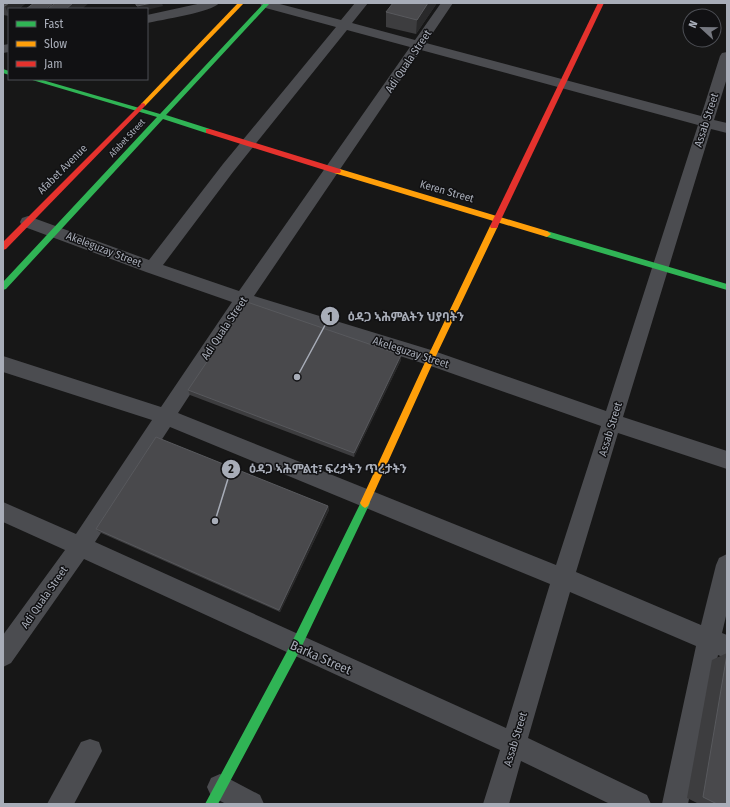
<svg xmlns="http://www.w3.org/2000/svg" width="730" height="807" viewBox="0 0 730 807" font-family="'Fira Sans Condensed','Noto Sans Ethiopic',sans-serif">
<style>
.lines{fill:none;stroke-linecap:round;stroke-linejoin:round}
.street{fill:#4b4c50;fill-rule:evenodd}
.fast{fill:#30b455;fill-rule:evenodd}
.slow{fill:#ff9f0a;fill-rule:evenodd}
.jam{fill:#e5322d;fill-rule:evenodd}
.wall{fill:#3d3d3f}
.shaded-wall{fill:#29292a}
.building{fill:#49494c;stroke:#58595d}
.labels{text-anchor:middle;stroke-width:3;stroke-linejoin:round;paint-order:stroke}
.far-street-label{font-size:9px;fill:#a8adb8;stroke:#111113}
.street-label{font-size:11px;fill:#a8adb8;stroke:#111113}
.near-street-label{font-size:13px;fill:#a8adb8;stroke:#111113}
.leader{fill:none;stroke:#a8adb8;stroke-width:1.5}
.callout-dot{fill:#a8adb8;stroke:#111113;stroke-width:1.5}
.mark-label{font-size:12px;text-anchor:middle;font-weight:bold;fill:#111}
.callout-label{font-size:12px;text-anchor:middle;font-weight:bold;fill:#a8adb8;stroke:#111113;stroke-width:3;stroke-linejoin:round;paint-order:stroke}
</style>
<rect width="100%" height="100%" fill="#171717"/>
<g class="lines">
<!-- street -->
<g class="street">
<path d="M202,3h17c-6,9 -59,17 -72,20v-8z"/>
<path d="M260,3h16l65,17 14,-17h13l-16,20 63,17 26,-37h12l-27,40 275,73 19,-60 2,-3 5,-1v26l-13,42 13,3v10l-16,-4 -88,288 104,34v18l-109,-36 -42,139 125,53 15,-60 3,-7 8,-4v58l-5,21 5,2v24l-9,-4 -30,149h-26l34,-158 -126,-54 -42,146 119,57 4,9h-41l-89,-43 -12,43h-26l17,-54 -416,-191 -73,104 -8,4v-32l62,-85 -62,-28v-20l73,32 76,-114 -149,-48v-16l158,51 71,-105 -86,-30 -124,-46 -2,-4 2,-4 6,-2 121,44 74,-96 113,-137 -74,-20zM347,30l63,17 -171,244 -76,-26 70,-93zM421,50l277,75 -92,286 -175,-61 -177,-54zM247,307l181,58 173,61 -45,139 -378,-152zM170,427l380,157 -44,144 -411,-186z"/>
<polygon points="9,44 9,52 3,53 3,45"/>
<polygon points="90,739 99,742 102,751 74,804 47,804 81,742"/>
<polygon points="220,774 260,795 264,804 226,804 211,796 207,787 211,778"/>
</g>
<!-- fast -->
<g class="fast">
<polygon points="264,3 270,3 166,115 210,129 210,133 206,133 163,119 6,289 3,290 3,282 157,117 29,79 39,79 160,114"/>
<polygon points="3,69 9,71 9,75 3,73"/>
<polygon points="547,231 727,284 727,290 544,236 544,232"/>
<polygon points="365,498 368,500 370,503 300,650 218,804 205,804 292,642 362,500"/>
</g>
<!-- slow -->
<g class="slow">
<polygon points="238,3 244,3 145,106 141,106 141,104"/>
<polygon points="334,169 340,169 547,231 551,234 547,237 334,173"/>
<polygon points="494,223 498,226 435,358 368,506 365,508 362,506 360,503 427,358 490,226"/>
</g>
<!-- jam -->
<g class="jam">
<polygon points="598,3 604,3 498,226 497,228 491,228 490,226"/>
<polygon points="143,103 145,104 145,106 6,249 3,250 3,242 141,104"/>
<polygon points="206,129 210,129 340,169 341,171 340,173 334,173 206,133"/>
</g>
</g>
<!-- wall -->
<g class="wall">
<polygon points="3,3 26,3 19,9 9,9 9,16 3,15"/>
<polygon points="437,3 416,34 386,27 386,12"/>
<polygon points="401,360 354,457 190,395 188,390"/>
<polygon points="328,506 329,510 280,612 99,532 96,529"/>
<polygon points="727,653 727,804 699,804 687,798 712,660"/>
</g>
<!-- shaded-wall -->
<g class="shaded-wall">
<polygon points="9,3 26,3 19,9 9,9 9,16 5,6"/>
<polygon points="53,3 69,3 49,8 49,9 46,9"/>
<polygon points="73,3 89,3 82,9 66,9"/>
<polygon points="152,3 162,3 163,6 147,10 147,9 138,9 137,6"/>
<polygon points="428,3 437,3 416,34 417,20"/>
<polygon points="401,355 401,360 354,457 354,453"/>
<polygon points="328,506 329,510 280,612 279,610"/>
</g>
<!-- building -->
<g class="building">
<polygon points="3,3 9,3 5,6 3,6"/>
<polygon points="34,3 53,3 46,9 26,9"/>
<polygon points="55,3 73,3 66,9 52,9 49,8"/>
<polygon points="135,3 152,3 137,6"/>
<polygon points="393,3 428,3 417,20 386,12"/>
<polygon points="247,302 401,355 354,453 188,390"/>
<polygon points="156,437 328,506 279,610 96,529"/>
<polygon points="727,654 727,804 717,804 703,797"/>
</g>
<g class="labels">
<!-- far-street labels -->
<g class="far-street-label">
<text transform="translate(127 138) rotate(-47)" y="3">Afabet Street</text>
</g>
<!-- street labels -->
<g class="street-label">
<text transform="translate(408 61) rotate(-56)" y="4">Adi Quala Street</text>
<text transform="translate(706 120) rotate(-72)" y="4">Assab Street</text>
<text transform="translate(62 169) rotate(-45)" y="4">Afabet Avenue</text>
<text transform="translate(447 191) rotate(16)" y="4">Keren Street</text>
<text transform="translate(104 249) rotate(21)" y="4">Akeleguzay Street</text>
<text transform="translate(224 328) rotate(-56)" y="4">Adi Quala Street</text>
<text transform="translate(411 352) rotate(18)" y="4">Akeleguzay Street</text>
<text transform="translate(610 429) rotate(-73)" y="4">Assab Street</text>
<text transform="translate(44 597) rotate(-55)" y="4">Adi Quala Street</text>
<text transform="translate(515 739) rotate(-73)" y="4">Assab Street</text>
</g>
<!-- near-street labels -->
<g class="near-street-label">
<text transform="translate(321 657) rotate(24)" y="5">Barka Street</text>
</g>
</g>
<!-- callouts -->
<path class="leader" d="M297 377L330 316M215 521L231 469"/>
<g class="callout-dot">
<circle cx="297" cy="377" r="4"/>
<circle cx="215" cy="521" r="4"/>
<circle cx="330" cy="316" r="10"/>
<circle cx="231" cy="469" r="10"/>
</g>
<g class="mark-label">
<text x="330" y="321">1</text>
<text x="231" y="473">2</text>
</g>
<g class="callout-label">
<text x="406" y="321">ዕዳጋ ኣሕምልትን ህያባትን</text>
<text x="328" y="473">ዕዳጋ ኣሕምልቲ፣ ፍረታትን ጥረታትን</text>
</g>
<!-- border -->
<rect width="730" height="807" fill="none" stroke="#a8adb8" stroke-width="8"/>
<!-- legend -->
<rect x="8" y="8" width="140" height="72" fill="#111113" stroke="#4d4f55"/>
<rect x="16" y="21" width="20" height="6" fill="#30b455" stroke="#4d4f55"/>
<text x="44" y="28" font-size="12" fill="#a8adb8">Fast</text>
<rect x="16" y="41" width="20" height="6" fill="#ff9f0a" stroke="#4d4f55"/>
<text x="44" y="48" font-size="12" fill="#a8adb8">Slow</text>
<rect x="16" y="61" width="20" height="6" fill="#e5322d" stroke="#4d4f55"/>
<text x="44" y="68" font-size="12" fill="#a8adb8">Jam</text>
<!-- north arrow -->
<g transform="translate(702 28) rotate(292)"><circle r="19" fill="#111113" stroke="#4d4f55"/>
<path d="M0-3L7 15L0 10L-7 15Z" fill="#757880"/>
<text y="-6" font-size="11" font-weight="bold" text-anchor="middle" fill="#a8adb8">N</text>
</g>
</svg>
